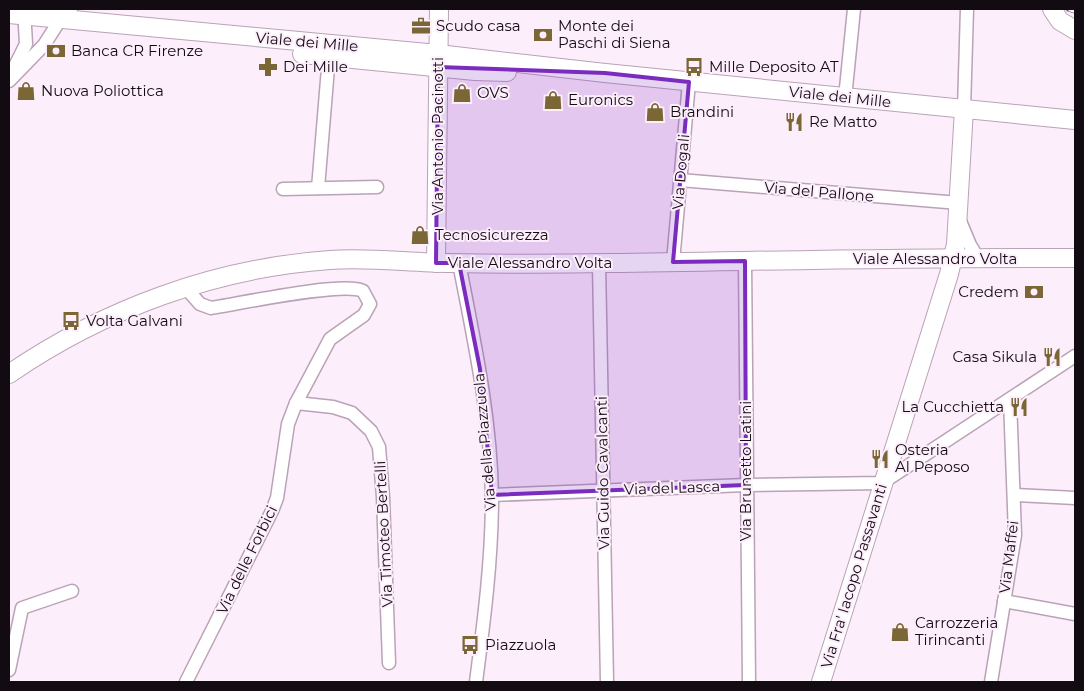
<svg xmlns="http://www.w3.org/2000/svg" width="1084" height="691" viewBox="0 0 1084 691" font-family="Montserrat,sans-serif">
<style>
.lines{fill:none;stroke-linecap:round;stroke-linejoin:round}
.street-casing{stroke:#baa2b7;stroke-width:15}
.secondary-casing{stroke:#baa2b7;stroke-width:20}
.street{stroke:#fff;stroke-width:12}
.secondary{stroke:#fff;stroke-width:18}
.rail-casing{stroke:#635861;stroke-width:5.5}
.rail{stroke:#fdeefb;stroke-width:4;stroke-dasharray:11;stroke-linecap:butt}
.marked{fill:#7b2cbf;fill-opacity:0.2;stroke:#7b2cbf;stroke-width:4;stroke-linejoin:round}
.labels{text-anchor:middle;stroke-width:4;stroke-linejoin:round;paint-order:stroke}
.poi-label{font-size:15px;fill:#130b12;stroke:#fdeefb;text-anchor:start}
.street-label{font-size:15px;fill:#130b12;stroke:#fdeefb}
</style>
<rect width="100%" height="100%" fill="#fdeefb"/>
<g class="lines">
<!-- street casing -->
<g class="street-casing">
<g id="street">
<polyline points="14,68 26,44 24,9"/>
<polyline points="9,81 44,45 58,23 71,9"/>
<polyline points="845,98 854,9"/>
<polyline points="964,109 967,9"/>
<polyline points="680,180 959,203"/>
<polyline points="318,188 329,56"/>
<polyline points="283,189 377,187"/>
<polyline points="960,221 970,245 978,258"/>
<polyline points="745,261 749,682"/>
<polyline points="673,262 689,82"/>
<path d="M459,263c15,77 32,155 33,234 0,62 -8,124 -16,185"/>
<polyline points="599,264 607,682"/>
<polyline points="296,403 333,407 352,413 371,431 379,447 383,497 389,663"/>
<polyline points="492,495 746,485 882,483 1075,356"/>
<polyline points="1015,495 1075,498"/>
<polyline points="1004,601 1075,614"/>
<polyline points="9,670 22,608 72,591"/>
<path d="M186,682l86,-171 5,-13 11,-74 8,-21 34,-64 34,-24 6,-11 -7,-13c-20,-10 -125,13 -152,17l-11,-4 -14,-16"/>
<polyline points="991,682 1015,535 1010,400"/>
</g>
</g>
<!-- secondary casing -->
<g class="secondary-casing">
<g id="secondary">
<polyline points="1052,9 1060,21 1075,30"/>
<polyline points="9,14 438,54 605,73 1075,120"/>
<polyline points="302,54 475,71 507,72"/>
<polyline points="436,263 439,9"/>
<path d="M9,374c95,-65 206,-106 321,-114 41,-3 80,3 121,3 53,1 106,1 159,0 155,-2 310,-6 465,-5"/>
<polyline points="821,682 949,274 956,244 964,109"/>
</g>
</g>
<!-- street -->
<use href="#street" class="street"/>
<!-- secondary -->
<use href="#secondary" class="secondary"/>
<!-- rail casing -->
<g class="rail-casing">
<polyline id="rail" points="1069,9 1075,11"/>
</g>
<!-- rail -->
<use href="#rail" class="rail"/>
</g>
<!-- marked area -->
<path class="marked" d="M438,67l167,6 84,9 -16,180 72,-1 1,224 -254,10 -12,-126 -21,-106h-23z"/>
<!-- icons -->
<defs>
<g id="office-bare" transform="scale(1.5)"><path d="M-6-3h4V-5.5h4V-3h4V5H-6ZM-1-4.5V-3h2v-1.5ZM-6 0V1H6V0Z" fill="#7b6736" stroke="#fdeefb" stroke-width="2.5" paint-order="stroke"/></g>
<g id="bank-bare" transform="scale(1.5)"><path d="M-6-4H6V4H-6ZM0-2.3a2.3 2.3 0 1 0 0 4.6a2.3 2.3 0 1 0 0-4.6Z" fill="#7b6736" stroke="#fdeefb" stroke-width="2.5" paint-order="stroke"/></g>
<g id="pharmacy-bare" transform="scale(1.5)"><path d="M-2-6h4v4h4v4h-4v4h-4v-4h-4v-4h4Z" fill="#7b6736" stroke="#fdeefb" stroke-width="2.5" paint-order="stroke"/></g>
<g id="bus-bare" transform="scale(1.5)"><path d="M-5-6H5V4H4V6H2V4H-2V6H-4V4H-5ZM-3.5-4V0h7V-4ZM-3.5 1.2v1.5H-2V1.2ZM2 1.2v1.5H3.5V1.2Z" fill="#7b6736" stroke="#fdeefb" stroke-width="2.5" paint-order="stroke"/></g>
<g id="shop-bare" transform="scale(1.5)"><path d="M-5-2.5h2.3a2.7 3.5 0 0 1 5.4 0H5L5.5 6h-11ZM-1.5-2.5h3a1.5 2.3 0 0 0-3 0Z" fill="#7b6736" stroke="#fdeefb" stroke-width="2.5" paint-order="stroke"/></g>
<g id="restaurant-bare" transform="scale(1.5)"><path d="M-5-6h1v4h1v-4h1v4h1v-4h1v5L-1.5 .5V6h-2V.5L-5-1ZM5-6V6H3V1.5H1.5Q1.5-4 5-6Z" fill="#7b6736" stroke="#fdeefb" stroke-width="2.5" paint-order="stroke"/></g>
</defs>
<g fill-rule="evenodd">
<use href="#office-bare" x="421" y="26"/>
<use href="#bank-bare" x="543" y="35"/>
<use href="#bank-bare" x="56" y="51"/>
<use href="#pharmacy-bare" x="268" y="67"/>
<use href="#bus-bare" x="694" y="67"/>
<use href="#shop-bare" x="26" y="91"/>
<use href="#shop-bare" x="462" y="93"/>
<use href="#shop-bare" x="553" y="100"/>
<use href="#shop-bare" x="655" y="112"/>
<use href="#restaurant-bare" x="794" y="122"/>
<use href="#shop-bare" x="420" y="235"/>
<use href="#bank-bare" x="1034" y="292"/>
<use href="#bus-bare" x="71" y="321"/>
<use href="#restaurant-bare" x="1052" y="357"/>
<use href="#restaurant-bare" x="1019" y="407"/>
<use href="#restaurant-bare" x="880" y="459"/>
<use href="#shop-bare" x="900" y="632"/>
<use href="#bus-bare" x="470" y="645"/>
</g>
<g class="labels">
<!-- poi labels -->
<g class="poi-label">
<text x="436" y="31">Scudo casa</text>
<text x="558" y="31">Monte dei<tspan x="558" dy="17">Paschi di Siena</tspan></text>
<text x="71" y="56">Banca CR Firenze</text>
<text x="283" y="72">Dei Mille</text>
<text x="709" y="72">Mille Deposito AT</text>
<text x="41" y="96">Nuova Poliottica</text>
<text x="477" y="98">OVS</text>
<text x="568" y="105">Euronics</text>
<text x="670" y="117">Brandini</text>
<text x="809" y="127">Re Matto</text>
<text x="435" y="240">Tecnosicurezza</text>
<text x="1019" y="297" text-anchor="end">Credem</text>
<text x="86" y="326">Volta Galvani</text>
<text x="1037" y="362" text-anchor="end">Casa Sikula</text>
<text x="1004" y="412" text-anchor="end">La Cucchietta</text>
<text x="895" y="455">Osteria<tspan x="895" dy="17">Al Peposo</tspan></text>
<text x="915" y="628">Carrozzeria<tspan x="915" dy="17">Tirincanti</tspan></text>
<text x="485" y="650">Piazzuola</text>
</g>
<!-- street labels -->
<g class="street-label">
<text transform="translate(307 42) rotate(5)" y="5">Viale dei Mille</text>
<text transform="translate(840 97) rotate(6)" y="5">Viale dei Mille</text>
<text transform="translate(438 136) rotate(-90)" y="5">Via Antonio Pacinotti</text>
<text transform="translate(681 172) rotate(-85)" y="5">Via Dogali</text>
<text transform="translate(819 192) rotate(5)" y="5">Via del Pallone</text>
<text x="935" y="264">Viale Alessandro Volta</text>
<text x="530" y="268">Viale Alessandro Volta</text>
<text transform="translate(485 442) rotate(-95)" y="5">Via della Piazzuola</text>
<text transform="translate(746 471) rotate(-90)" y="5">Via Brunetto Latini</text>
<text transform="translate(603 473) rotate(-91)" y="5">Via Guido Cavalcanti</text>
<text transform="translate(672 488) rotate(-2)" y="5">Via del Lasca</text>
<text transform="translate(384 534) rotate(-93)" y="5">Via Timoteo Bertelli</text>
<text transform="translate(1009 557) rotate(-83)" y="5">Via Maffei</text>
<text transform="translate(247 560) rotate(-64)" y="5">Via delle Forbici</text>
<text transform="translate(854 576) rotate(-73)" y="5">Via Fra' Iacopo Passavanti</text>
</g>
</g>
<!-- border -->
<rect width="1084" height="691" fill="none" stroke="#130b12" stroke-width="20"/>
</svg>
